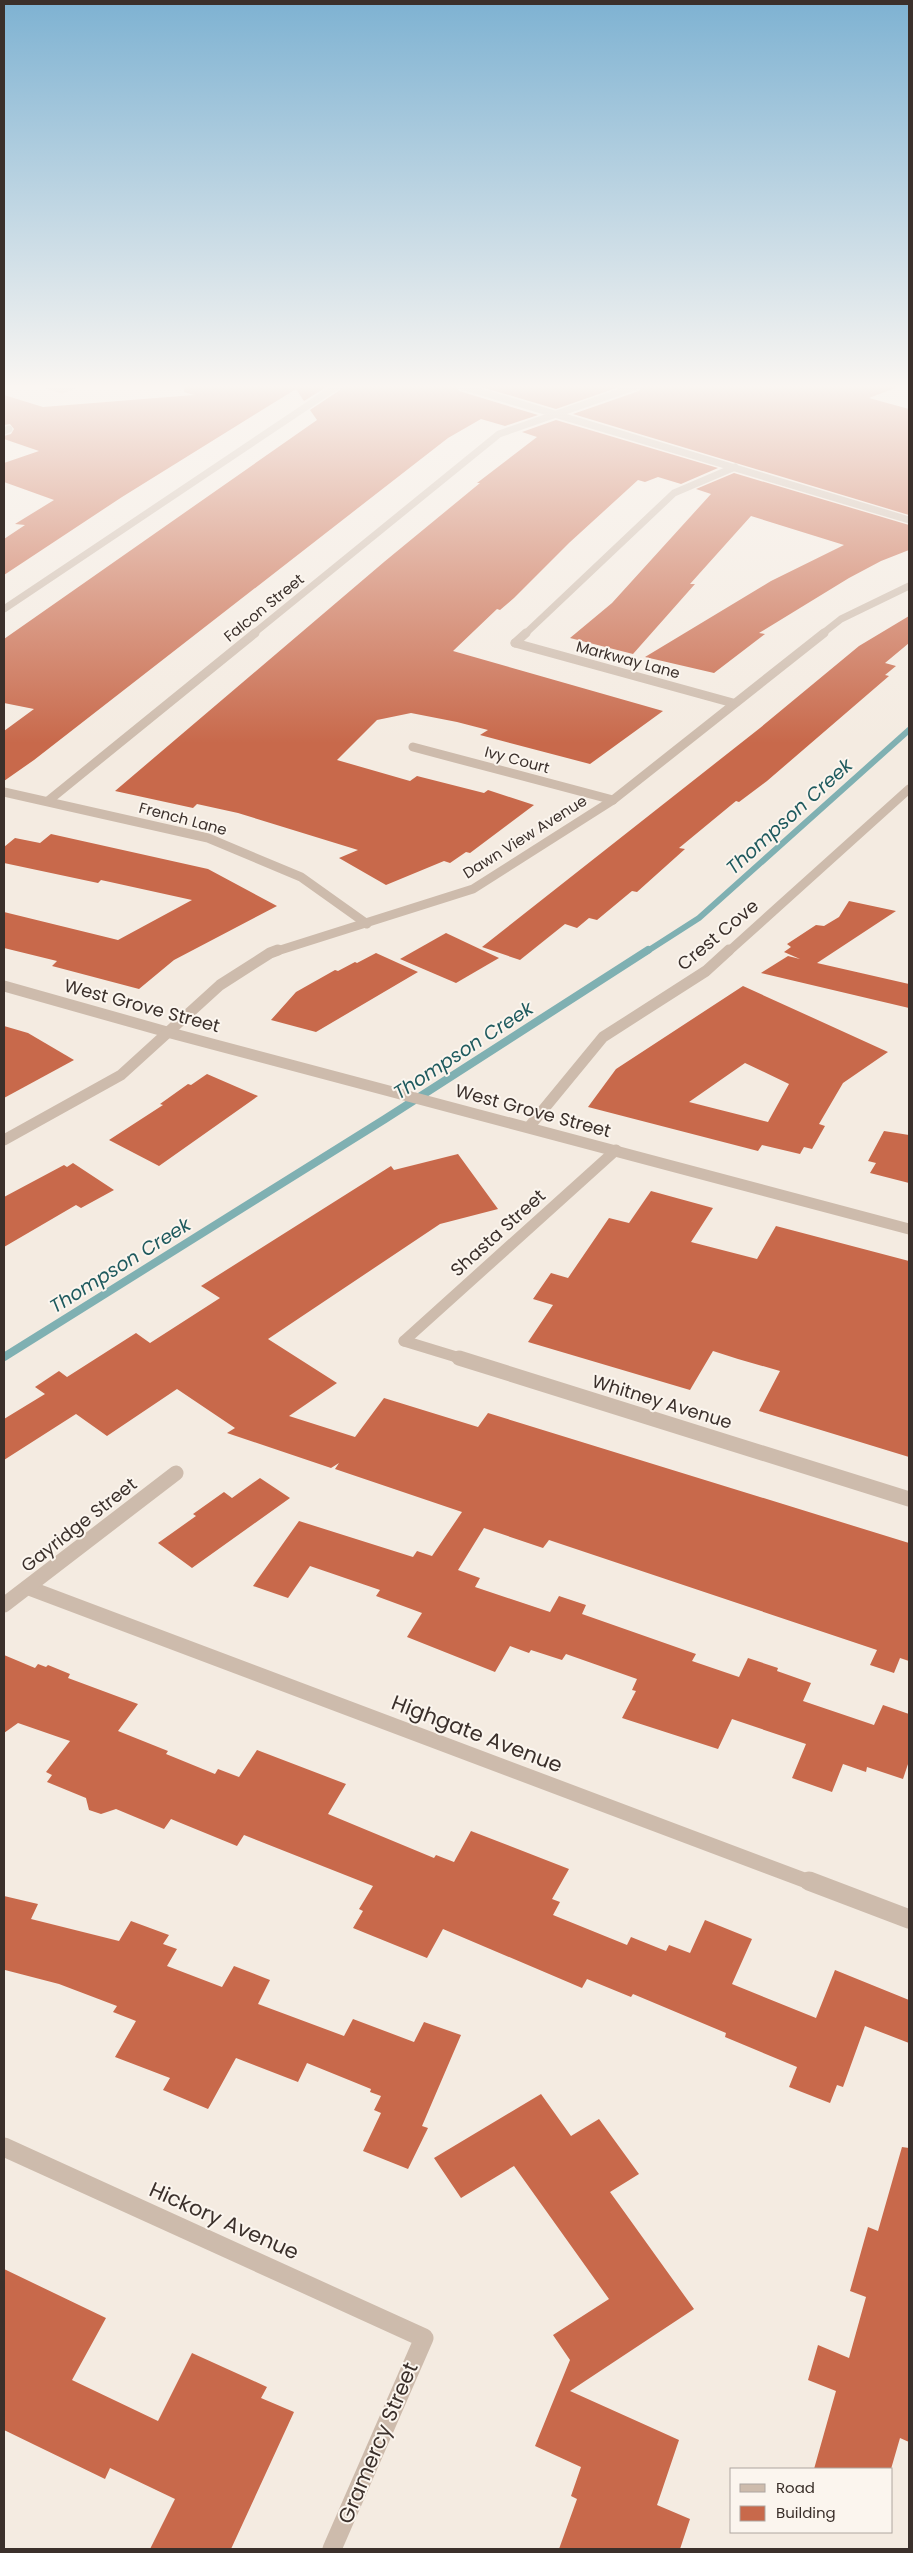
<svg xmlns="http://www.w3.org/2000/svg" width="913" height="2553" viewBox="0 0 913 2553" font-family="Poppins,sans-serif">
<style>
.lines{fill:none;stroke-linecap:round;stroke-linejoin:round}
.stream-far1{stroke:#7fb0b2;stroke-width:6}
.stream{stroke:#7fb0b2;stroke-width:8}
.building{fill:#c8694b;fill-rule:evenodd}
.minor-far4{stroke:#cdbbac;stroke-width:7}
.minor-far3{stroke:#cdbbac;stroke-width:9}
.minor-far2{stroke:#cdbbac;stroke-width:11}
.minor-far1{stroke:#cdbbac;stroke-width:15}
.minor{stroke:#cdbbac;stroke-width:19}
.labels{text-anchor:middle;stroke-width:4;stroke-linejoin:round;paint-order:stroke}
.far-street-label{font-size:15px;fill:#3b302b;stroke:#fbf5ee}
.street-label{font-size:18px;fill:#3b302b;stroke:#fbf5ee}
.water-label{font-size:19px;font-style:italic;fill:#1f5a5e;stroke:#fbf5ee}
.near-street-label{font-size:21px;fill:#3b302b;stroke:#fbf5ee}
</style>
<rect width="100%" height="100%" fill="#f4ebe1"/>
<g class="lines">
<!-- stream-far1 -->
<polyline class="stream-far1" points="646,952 699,918 909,730"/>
<!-- stream -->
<polyline class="stream" points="4,1357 385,1119 648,950"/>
</g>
<!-- building -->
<g class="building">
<polygon points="185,386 328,386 304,401 296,389 122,497 4,575 4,539 25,525 15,524 54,500 4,482 4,463 39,451 4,439 4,436 11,434 14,429 10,424 4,425 4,395 43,407 194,395 184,392"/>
<polygon points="342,386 456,386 459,391 538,415 505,426 481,419 448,438 34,760 4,781 4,731 34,709 4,703 4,639 317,420 310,410 340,390"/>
<polygon points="478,386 622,386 556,409"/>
<polygon points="642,386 895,386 895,388 869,398 909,409 909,515 573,414 639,391"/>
<polygon points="556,420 718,468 681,484 658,477 645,482 638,480 569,543 514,598 500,610 497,609 453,651 663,711 590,764 480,735 488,730 457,722 411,713 377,720 337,760 410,781 417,776 484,793 488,790 534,805 470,853 466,852 450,863 444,861 386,885 339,858 358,850 238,813 197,804 193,808 115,791 384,562 480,483 477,483 537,437 522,432"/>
<polygon points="734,473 909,525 909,550 881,561 849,578 759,633 765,634 714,673 645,657 771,581 844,545 751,516 690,584 695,584 633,654 570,638 612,603 711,494 696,489"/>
<polygon points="909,616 909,643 885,663 896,666 885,675 889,676 767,781 739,802 736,801 679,848 685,849 637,892 632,891 597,920 589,918 577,928 565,924 520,960 482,947 760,728 859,646"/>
<polygon points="51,834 208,869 277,906 174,960 139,989 52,966 57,961 4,948 4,912 118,940 192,900 101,880 98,883 4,863 4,847 15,838 40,843"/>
<polygon points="849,901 896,911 817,963 909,984 909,1008 761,973 788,956 800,959 784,952 791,947 787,944 816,925 824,926 839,917"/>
<polygon points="446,933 499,958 456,983 400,959"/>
<polygon points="376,953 418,972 316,1032 271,1020 296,992 335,970 338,971 355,962 357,963"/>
<path d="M743,986l145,66 -45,31 -24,41 6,2 -13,23 -8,-2 -4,7 -38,-9 -4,6 -170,-44 28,-38zM745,1063l44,21 -21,38 -79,-20z"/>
<polygon points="4,1026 28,1033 74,1060 4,1098"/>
<polygon points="207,1074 258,1096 159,1166 109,1140 163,1105 160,1104 188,1084 191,1085"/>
<polygon points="884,1131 909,1135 909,1183 870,1173 876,1163 868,1161"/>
<polygon points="458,1154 498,1209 440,1224 268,1339 337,1383 289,1416 355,1437 384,1398 478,1427 488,1413 909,1543 909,1661 900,1658 894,1673 870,1665 877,1650 549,1540 543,1548 484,1528 458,1570 480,1578 475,1587 550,1612 559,1596 586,1605 582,1614 696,1654 692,1661 739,1677 748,1658 778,1668 777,1671 811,1683 803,1701 874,1725 883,1705 909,1714 909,1761 903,1779 867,1767 866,1772 843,1764 832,1792 792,1778 806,1744 732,1719 718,1749 622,1718 636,1691 632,1690 637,1679 566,1654 562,1660 531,1650 529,1653 510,1646 495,1672 407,1637 422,1613 376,1596 380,1590 310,1566 288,1598 253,1586 299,1521 413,1557 417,1551 432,1556 462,1512 335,1469 339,1463 331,1468 227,1433 235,1428 177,1389 107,1436 76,1414 4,1460 4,1419 45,1394 35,1387 59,1371 67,1377 136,1333 150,1343 220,1298 201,1286 391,1166 394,1170"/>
<polygon points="73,1163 114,1190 81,1208 76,1205 4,1247 4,1197 64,1165 67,1167"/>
<polygon points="651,1191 713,1208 691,1242 757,1259 776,1226 909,1261 909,1457 759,1411 780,1371 738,1359 713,1351 690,1390 528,1342 553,1305 533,1299 551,1273 568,1278 609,1218 629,1223"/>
<polygon points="260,1478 290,1498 192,1568 158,1543 196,1516 193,1514 224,1492 232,1498"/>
<polygon points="4,1655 35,1668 38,1664 46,1667 48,1665 70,1674 68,1678 138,1704 118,1731 168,1751 166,1754 215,1774 218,1769 239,1777 257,1750 346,1784 328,1814 434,1858 436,1855 454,1862 471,1831 569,1869 552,1899 560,1902 553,1915 627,1945 631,1937 666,1951 669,1945 690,1953 705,1920 752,1939 732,1984 816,2018 835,1970 909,2000 909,2043 865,2026 843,2087 837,2085 830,2103 789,2087 797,2067 725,2037 726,2033 633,1994 631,1997 587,1979 582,1988 443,1929 427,1958 353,1928 363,1911 359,1909 373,1886 244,1835 237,1846 171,1819 164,1829 116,1809 101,1814 89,1810 86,1798 47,1782 52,1775 46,1772 70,1741 18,1723 4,1733"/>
<polygon points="4,1896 38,1904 31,1919 119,1941 131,1921 169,1935 163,1944 177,1949 167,1966 222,1987 234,1966 270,1980 258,2004 344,2036 353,2019 414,2042 424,2022 461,2035 422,2126 428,2128 408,2169 363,2151 381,2113 374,2110 381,2096 370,2092 371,2089 307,2063 298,2082 236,2058 208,2109 163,2090 170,2078 115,2057 136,2021 113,2012 117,2006 59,1984 5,1970 4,1973"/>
<polygon points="541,2094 571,2136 599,2119 639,2174 610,2192 694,2309 570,2391 679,2440 657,2505 690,2519 680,2549 559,2549 577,2499 571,2496 581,2467 535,2446 570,2360 553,2335 609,2299 514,2166 461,2198 434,2158"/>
<polygon points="902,2147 909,2148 909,2442 900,2438 891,2469 814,2469 836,2391 808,2380 818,2345 849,2358 866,2297 850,2291 868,2227 878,2231"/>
<polygon points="4,2269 106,2318 72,2380 158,2421 192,2353 267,2387 261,2398 294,2412 231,2549 150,2549 175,2499 110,2468 105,2479 4,2430"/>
</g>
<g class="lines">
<!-- minor-far4 -->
<g class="minor-far4">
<polyline points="48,386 62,390 73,386"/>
<polyline points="461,386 909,520"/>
<polyline points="4,431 9,429"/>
<polyline points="4,609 337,386"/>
<polyline points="253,634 499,434 637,386"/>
<polyline points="525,634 674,493 735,467"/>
<polyline points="822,634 841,619 909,586"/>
</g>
<!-- minor-far3 -->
<g class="minor-far3">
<polyline points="515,643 526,633"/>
<polyline points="515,643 733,703"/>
<polyline points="413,747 613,800"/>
<polyline points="4,792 208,838 301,877 367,924"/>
<polyline points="48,801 255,633"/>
<polyline points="274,952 473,889 613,800 824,633"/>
<polyline points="728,952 909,789"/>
</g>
<!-- minor-far2 -->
<g class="minor-far2">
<polyline points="4,986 167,1032 909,1229"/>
<polyline points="529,1127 603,1037 706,971 729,950"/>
<polyline points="4,1140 121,1075 220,985 270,953 278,950"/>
<polyline points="404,1341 463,1359"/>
<polyline points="404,1341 616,1150"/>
</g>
<!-- minor-far1 -->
<g class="minor-far1">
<polyline points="459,1358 909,1499"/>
<polyline points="29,1588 812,1883"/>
<polyline points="4,1605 176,1473"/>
</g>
<!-- minor -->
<g class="minor">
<polyline points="809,1881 909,1919"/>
<polyline points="4,2147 424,2338 332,2549"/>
</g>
</g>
<!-- sky -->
<linearGradient id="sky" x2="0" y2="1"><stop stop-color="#7eb2d2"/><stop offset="0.52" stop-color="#faf6f2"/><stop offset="1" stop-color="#faf6f2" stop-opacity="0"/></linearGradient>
<rect width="913" height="743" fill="url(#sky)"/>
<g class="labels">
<!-- far-street labels -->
<g class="far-street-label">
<text transform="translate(264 608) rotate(-39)" y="5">Falcon Street</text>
<text transform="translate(628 660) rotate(15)" y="5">Markway Lane</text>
<text transform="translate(517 760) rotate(15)" y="5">Ivy Court</text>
<text transform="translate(183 819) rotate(15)" y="5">French Lane</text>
<text transform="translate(525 837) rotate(-32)" y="5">Dawn View Avenue</text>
</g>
<!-- street labels -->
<g class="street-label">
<text transform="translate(718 935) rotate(-40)" y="6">Crest Cove</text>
<text transform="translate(142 1006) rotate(15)" y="6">West Grove Street</text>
<text transform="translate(533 1111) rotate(15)" y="6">West Grove Street</text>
<text transform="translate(498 1233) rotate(-42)" y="6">Shasta Street</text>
<text transform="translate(662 1402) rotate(17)" y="6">Whitney Avenue</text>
<text transform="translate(79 1525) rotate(-38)" y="6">Gayridge Street</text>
</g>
<!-- water labels -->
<g class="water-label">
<text transform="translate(789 816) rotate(-42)" y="7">Thompson Creek</text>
<text transform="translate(463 1050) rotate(-33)" y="7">Thompson Creek</text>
<text transform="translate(120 1265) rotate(-32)" y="7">Thompson Creek</text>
</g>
<!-- near-street labels -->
<g class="near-street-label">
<text transform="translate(477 1734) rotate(21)" y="7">Highgate Avenue</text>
<text transform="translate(224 2221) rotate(24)" y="7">Hickory Avenue</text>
<text transform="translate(378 2443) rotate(-67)" y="7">Gramercy Street</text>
</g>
</g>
<!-- border -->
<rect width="913" height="2553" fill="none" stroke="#3b302b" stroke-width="10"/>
<!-- legend -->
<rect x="730" y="2468" width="162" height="65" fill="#fbf5ee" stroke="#aea6a0"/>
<rect x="740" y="2484" width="25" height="8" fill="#cdbbac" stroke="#aea6a0"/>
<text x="776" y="2493" font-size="15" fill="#3b302b">Road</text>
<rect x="740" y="2506" width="25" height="15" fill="#c8694b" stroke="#aea6a0"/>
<text x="776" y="2518" font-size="15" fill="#3b302b">Building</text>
</svg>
